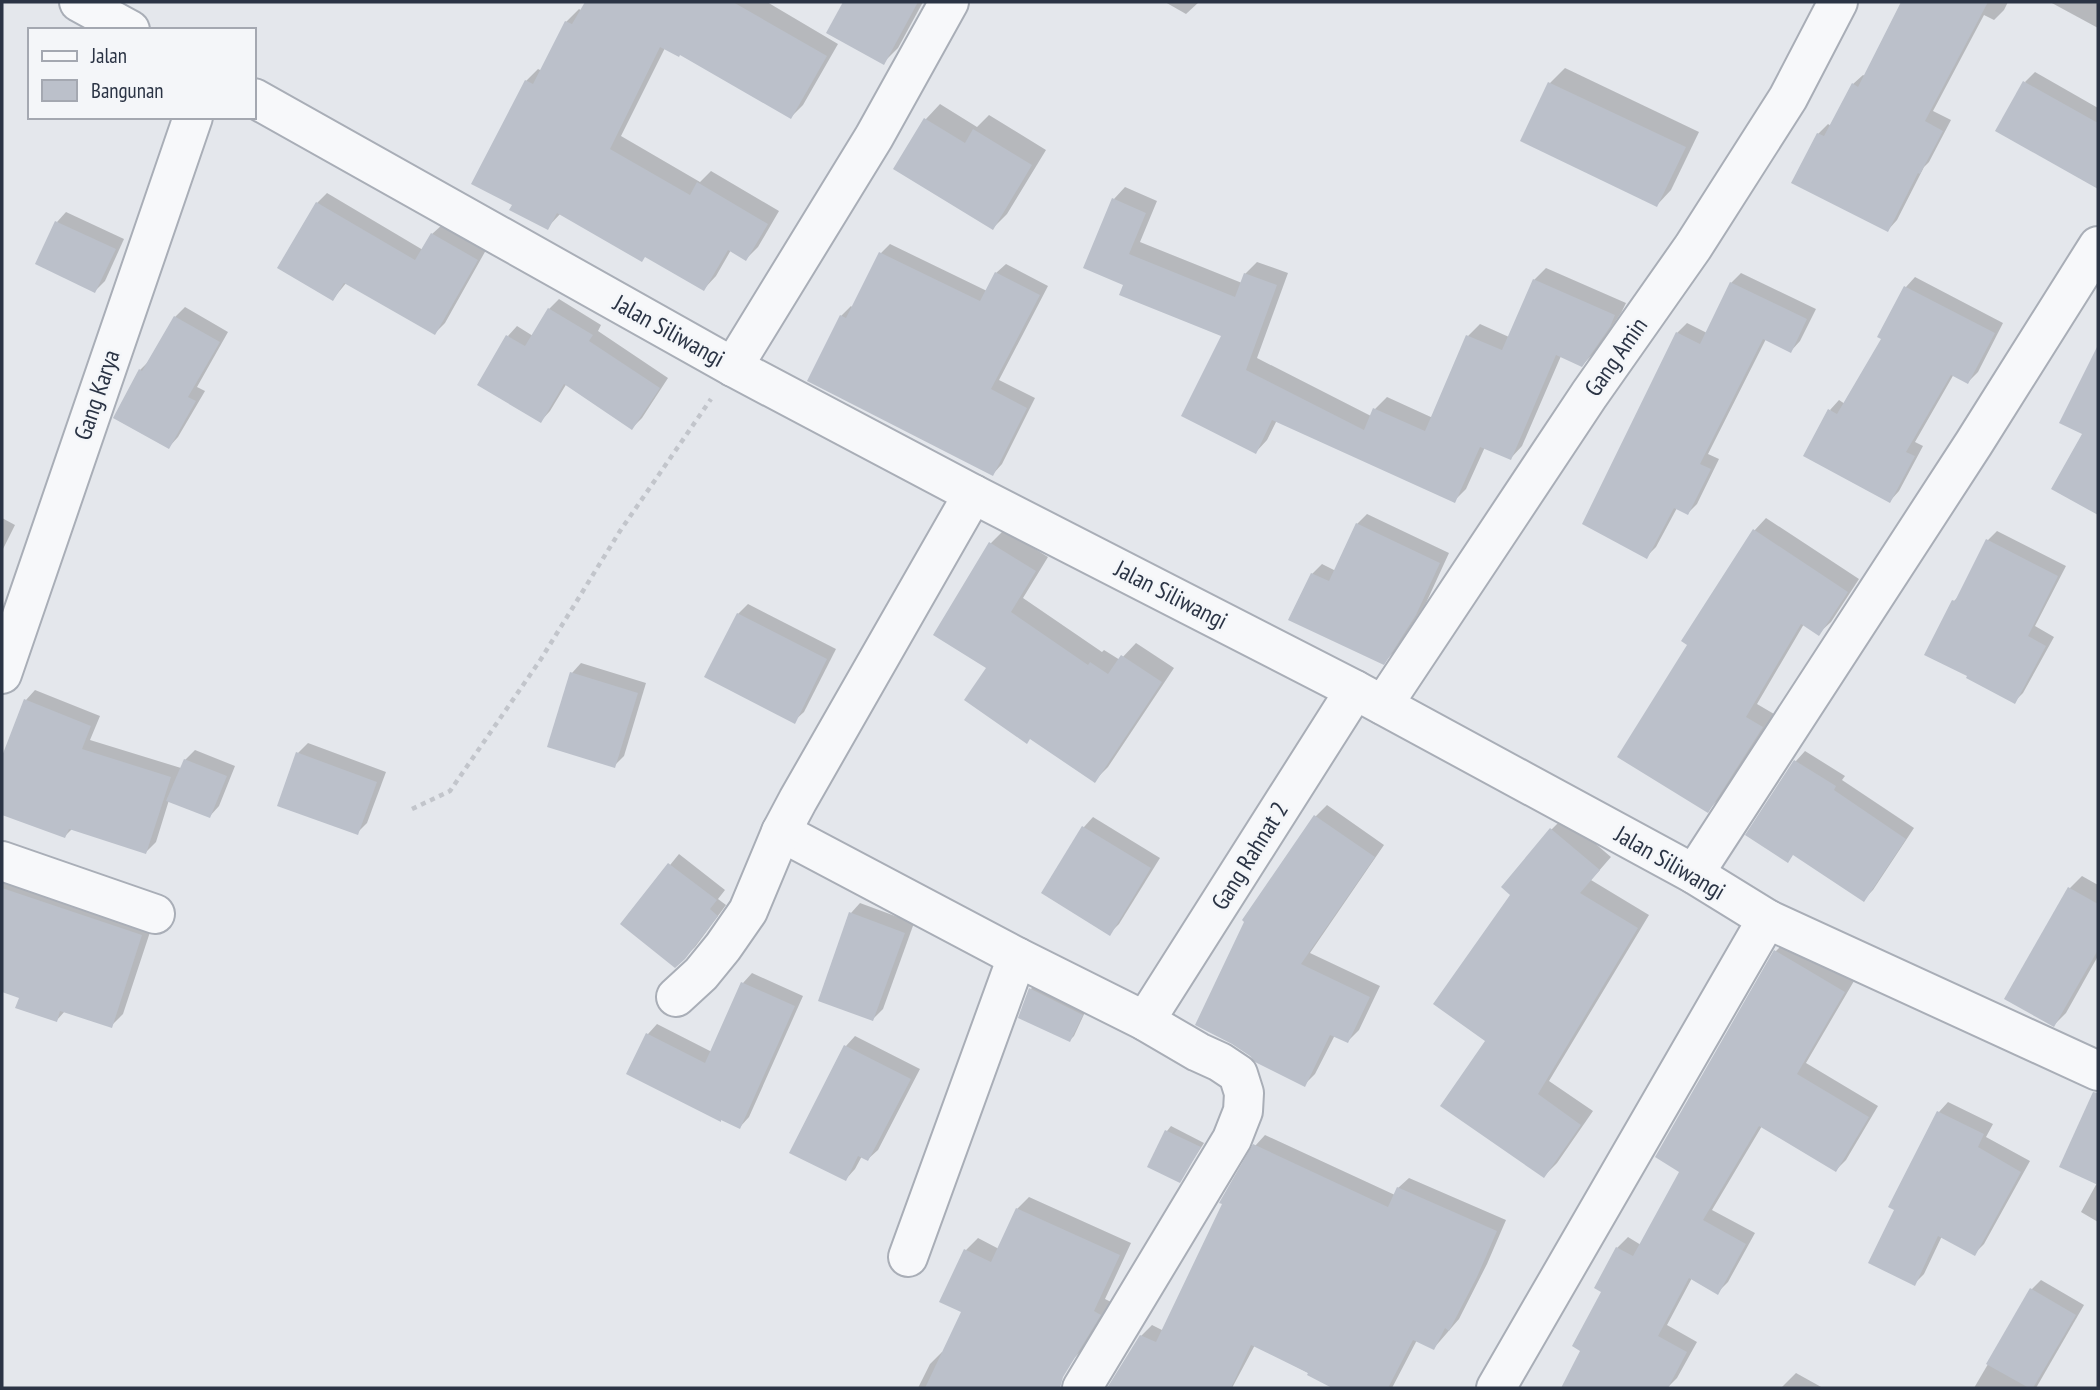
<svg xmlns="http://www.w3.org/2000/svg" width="2100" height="1390" viewBox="0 0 2100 1390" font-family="'PT Sans Narrow',sans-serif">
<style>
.shadow{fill:#0003}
.building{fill:#bbc0ca}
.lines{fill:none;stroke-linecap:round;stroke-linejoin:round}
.minor-casing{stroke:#a9aeb7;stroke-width:42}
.tertiary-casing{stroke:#a9aeb7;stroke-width:42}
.path{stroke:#c2c5cb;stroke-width:4.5;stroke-dasharray:5 5;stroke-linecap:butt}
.minor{stroke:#f7f8fa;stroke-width:38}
.tertiary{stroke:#f7f8fa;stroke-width:38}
.labels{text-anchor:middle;stroke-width:5;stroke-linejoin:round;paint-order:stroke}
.street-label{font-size:24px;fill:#2b3445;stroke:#f4f6f9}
</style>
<rect width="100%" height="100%" fill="#e4e7ec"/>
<!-- shadow -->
<g class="shadow">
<polygon points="587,2 767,2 838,44 803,105 791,117 681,53 665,48 621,136 700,182 711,171 779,211 758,247 746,259 731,250 716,276 704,289 646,255 561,213 547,228 526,81 538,69 542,71 566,22 579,9 582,11"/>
<polygon points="845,2 923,2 898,48 883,63 828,33"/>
<polygon points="1165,2 1199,2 1186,14"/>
<polygon points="1914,2 2008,2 2004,10 1994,20 1984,15 1933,111 1951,120 1929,162 1924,167 1897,220 1888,230 1818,134 1828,124 1831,126 1853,84 1863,75 1865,76 1902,26"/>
<polygon points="2050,2 2098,2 2098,28"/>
<polygon points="1565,68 1699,132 1671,190 1657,205 1522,140 1550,83"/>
<polygon points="2035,72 2098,108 2098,176 2091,183 2025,82"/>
<polygon points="940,104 977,127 989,115 1046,150 1007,214 993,228 895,168 926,119"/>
<polygon points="1125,187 1157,201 1140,242 1242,283 1245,274 1257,262 1288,273 1257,358 1371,416 1375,409 1387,397 1433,418 1468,336 1480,324 1509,337 1534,280 1546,268 1626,303 1621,313 1594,353 1582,365 1561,356 1522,446 1511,458 1485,447 1466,489 1454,501 1277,420 1267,440 1256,452 1224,335 1125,284 1114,199"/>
<polygon points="327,193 423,250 432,234 442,225 486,250 445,323 435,333 347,282 333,299 280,268 317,203"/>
<polygon points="66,212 124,239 105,281 95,291 57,222"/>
<polygon points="890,244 987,291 996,273 1006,264 1048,286 999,380 1035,398 1002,464 993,474 841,316 851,306 853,308 881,253"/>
<polygon points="1741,273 1816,309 1800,341 1791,351 1766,339 1708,454 1719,459 1697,504 1688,513 1677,508 1656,547 1646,557 1584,523 1677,333 1687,323 1707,333 1731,283"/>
<polygon points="1915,277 2003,323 1978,372 1968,382 1954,374 1915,442 1923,446 1899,491 1890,501 1830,410 1839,400 1845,404 1884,338 1906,287"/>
<polygon points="559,299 601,325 598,331 668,378 642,418 632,428 567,383 550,411 541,421 508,336 517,326 533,336 549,309"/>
<polygon points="185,307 228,332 197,387 205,391 178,437 169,447 140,370 150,360 175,317"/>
<polygon points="2091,369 2098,372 2098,513 2054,488 2084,433"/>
<polygon points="1367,514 1449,553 1426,603 1393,653 1383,663 1312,574 1322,564 1336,571 1357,524"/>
<polygon points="2,518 15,525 2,551"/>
<polygon points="1766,518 1859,579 1831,622 1818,634 1804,624 1757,704 1774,714 1720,798 1707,811 1689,644 1754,531"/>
<polygon points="1004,530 1048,557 1023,598 1102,652 1104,650 1120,660 1136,643 1174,668 1108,767 1095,780 989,667 935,635 991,543"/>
<polygon points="1997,531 2066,566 2035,626 2054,637 2023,693 2014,702 1969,675 1954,601 1961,594 1988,540"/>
<polygon points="748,604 836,649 804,712 794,721 738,614"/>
<polygon points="581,663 646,683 624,756 614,766 572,673"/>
<polygon points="35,690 100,716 90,740 181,768 185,760 195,750 235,766 219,806 210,816 169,800 156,842 146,852 73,828 65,836 2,814 2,764 26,700"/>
<polygon points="308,743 386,772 367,823 357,833 298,753"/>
<polygon points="1805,751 1845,776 1842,780 1914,828 1873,890 1863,900 1794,854 1748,835 1796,761"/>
<polygon points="1327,805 1384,845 1310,953 1380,986 1359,1030 1348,1041 1335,1035 1315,1074 1304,1085 1256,1061 1315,817"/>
<polygon points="1093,817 1160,858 1119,924 1109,934 1043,893 1084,827"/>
<polygon points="1564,817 1611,857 1591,880 1649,915 1549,1081 1593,1111 1557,1163 1544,1176 1487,1041 1513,895 1551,830"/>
<polygon points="679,854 725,890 718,899 726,905 695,947 675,966 622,924"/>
<polygon points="2,873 153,923 123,1014 111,1026 65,1011 57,1020 21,997 2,991"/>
<polygon points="2082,876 2098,885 2098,956 2066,1013 2054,1025 2007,998 2070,888"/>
<polygon points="860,903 914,923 883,1009 873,1019 851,913"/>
<polygon points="1786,941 1854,981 1806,1063 1878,1106 1846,1160 1836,1170 1762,1126 1712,1210 1755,1233 1728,1282 1718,1292 1692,1278 1667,1325 1697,1342 1677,1378 1667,1388 1661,1386 1659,1388 1563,1388 1583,1350 1617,1248 1628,1237 1641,1245 1681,1171 1657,1157 1776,951"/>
<polygon points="752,973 803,996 749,1117 740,1127 628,1073 648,1034 657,1024 712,1052 743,983"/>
<polygon points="1035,984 1086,1010 1074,1036 1070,1040 1020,1017 1031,989"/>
<polygon points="855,1036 920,1069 878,1150 868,1159 862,1156 855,1169 846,1179 792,1153 846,1046"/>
<polygon points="1948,1102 1993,1124 1986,1137 2030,1161 1984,1244 1974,1254 1942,1236 1924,1274 1914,1284 1896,1209 1891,1206 1939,1112"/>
<polygon points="2091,1113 2098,1116 2098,1222 2081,1212 2097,1183"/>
<polygon points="1171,1126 1204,1143 1179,1181 1149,1166 1167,1131"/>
<polygon points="1265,1135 1395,1195 1398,1188 1409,1178 1506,1220 1487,1264 1459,1319 1434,1348 1417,1340 1392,1388 1337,1388 1255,1345 1232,1388 1125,1388 1113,1383 1141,1336 1152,1325 1164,1331 1255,1146"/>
<polygon points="1029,1197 1131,1243 1105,1299 1111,1302 1082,1350 1070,1362 1057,1356 1041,1388 918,1388 930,1364 942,1352 944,1353 963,1311 966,1250 978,1238 999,1249 1017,1209"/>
<polygon points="2041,1280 2084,1305 2036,1388 1974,1388 2032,1289"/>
<polygon points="1796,1373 1823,1388 1781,1388"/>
</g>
<!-- building -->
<g class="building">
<polygon points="585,2 733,2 827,56 791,119 680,55 679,57 660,47 610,149 690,195 697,182 768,224 746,261 728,250 704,291 645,257 642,262 557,213 548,230 509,210 512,205 471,184 525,80 533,84 565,21 572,24"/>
<polygon points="843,2 918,2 884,65 826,33"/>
<polygon points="1901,2 1988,2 1925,121 1943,131 1920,174 1918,173 1888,232 1791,183 1817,133 1824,136 1852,83 1858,87"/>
<polygon points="2023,81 2098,123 2098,189 1995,131"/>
<polygon points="1548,82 1686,147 1657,207 1520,141"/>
<polygon points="924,118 965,143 973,129 1032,165 993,230 893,169"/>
<polygon points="1112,198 1146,213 1129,254 1235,297 1244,273 1277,285 1246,370 1364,430 1373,408 1425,431 1466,335 1502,350 1533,279 1615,315 1610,327 1582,367 1556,355 1511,460 1480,447 1455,503 1272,420 1256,454 1181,416 1221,336 1119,295 1123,285 1083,268"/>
<polygon points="316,202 415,260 431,233 478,260 435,335 344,283 333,301 277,268"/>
<polygon points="55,221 116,249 95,293 35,264"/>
<polygon points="879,252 980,301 995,272 1040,295 991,389 1027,408 993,476 807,381 840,315 846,318"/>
<polygon points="1730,282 1807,319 1791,353 1763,339 1700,464 1711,469 1688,515 1674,508 1647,559 1582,524 1676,332 1700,344"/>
<polygon points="1904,286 1995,333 1968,384 1951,375 1906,452 1915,456 1890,503 1803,456 1828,409 1837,414 1881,339 1877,337"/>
<polygon points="548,308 593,335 589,341 660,388 632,430 564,384 541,423 477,385 506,335 525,346"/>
<polygon points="174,316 220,342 188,397 196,401 169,449 113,418 139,369 142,371"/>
<polygon points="2098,345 2098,515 2051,489 2082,434 2059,423"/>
<polygon points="1356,523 1440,563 1416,615 1384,665 1288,620 1311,573 1329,581"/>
<polygon points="1753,529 1848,592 1819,636 1801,624 1746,717 1763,727 1708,813 1617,757 1687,645 1681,641"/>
<polygon points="1986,539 2058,576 2028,636 2046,646 2015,704 1966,678 1967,676 1924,655 1952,600 1955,601"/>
<polygon points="989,542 1036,571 1011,612 1088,665 1090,662 1108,674 1121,655 1162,682 1095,783 1030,739 1027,744 964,700 986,668 933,635"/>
<polygon points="737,613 827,659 795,724 704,677"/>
<polygon points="570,672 638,693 615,768 547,747"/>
<polygon points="24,699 91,726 82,749 171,777 146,854 69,829 65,838 2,815 2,756"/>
<polygon points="296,752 377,782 358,835 277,806"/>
<polygon points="184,759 227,776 210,818 166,801"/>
<polygon points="1794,760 1836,786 1834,790 1906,839 1864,902 1793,855 1788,863 1745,835"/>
<polygon points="1314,815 1375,857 1301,964 1370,997 1348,1043 1330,1035 1305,1087 1255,1062 1250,1056 1232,1044 1195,1025 1244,922 1242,920"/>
<polygon points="1082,826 1151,868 1110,936 1041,893"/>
<polygon points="1550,828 1600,870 1580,893 1638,928 1538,1094 1581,1125 1544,1178 1440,1106 1485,1041 1433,1004 1510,895 1501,887"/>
<polygon points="668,863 717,900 710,909 718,916 685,959 675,968 620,924"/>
<polygon points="2068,887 2098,904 2098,950 2054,1027 2004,999"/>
<polygon points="2,888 142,935 112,1028 60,1011 57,1022 15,1008 19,998 2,992"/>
<polygon points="849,912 905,933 873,1021 818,1001"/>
<polygon points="1774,950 1845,992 1797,1074 1869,1117 1836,1172 1759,1126 1703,1220 1746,1244 1718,1295 1689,1278 1658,1336 1687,1352 1668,1388 1561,1388 1580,1351 1572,1346 1601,1292 1594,1288 1616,1247 1633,1256 1679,1172 1655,1157"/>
<polygon points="741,982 795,1006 740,1129 721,1120 721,1122 626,1074 646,1033 705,1063"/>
<polygon points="1029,988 1083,1015 1070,1042 1018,1018"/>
<polygon points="844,1045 911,1079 868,1161 858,1156 846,1181 789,1153"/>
<polygon points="2093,1092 2098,1093 2098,1185 2059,1167"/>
<polygon points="1937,1111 1984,1134 1978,1147 2021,1172 1975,1256 1938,1236 1915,1286 1868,1263 1894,1210 1888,1207"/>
<polygon points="1165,1130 1201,1147 1180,1183 1147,1167"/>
<polygon points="1253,1144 1388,1207 1397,1187 1497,1231 1477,1277 1449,1331 1445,1328 1434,1350 1413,1340 1388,1388 1332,1388 1307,1375 1308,1373 1251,1345 1231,1388 1107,1388 1140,1335 1156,1342 1222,1204 1219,1203"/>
<polygon points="1016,1208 1120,1255 1094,1311 1101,1315 1063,1377 1060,1388 925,1388 961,1312 939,1302 964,1249 991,1262"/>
<polygon points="2030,1288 2076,1315 2033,1388 2029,1388 1986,1364"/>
</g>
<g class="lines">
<!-- minor casing -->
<g class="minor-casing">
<g id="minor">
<polyline points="733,367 874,137 949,2"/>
<polyline points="2,674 193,117"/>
<polyline points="1383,705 1589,395 1693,247 1788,98 1838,2"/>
<polyline points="781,832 1017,957 1145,1021 1198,1052 1220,1062 1238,1074 1244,1093 1243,1111 1232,1139 1082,1388"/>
<polyline points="2,861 155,914"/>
<polyline points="1694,874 1974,443 2098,246"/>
<polyline points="676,997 701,974 723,947 748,911 781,832 798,800 973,494"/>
<polyline points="1145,1021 1355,690"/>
<polyline points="908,1257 1017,957"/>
<polyline points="1496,1388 1767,919"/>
</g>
</g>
<!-- tertiary casing -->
<g class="tertiary-casing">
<g id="tertiary">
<polyline points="79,2 130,30"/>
<polyline points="254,98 733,367 973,494 1355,690 1694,874 1767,919 2098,1071"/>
</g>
</g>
<!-- path -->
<polyline class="path" points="412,809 450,791 541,659 620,531 711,399"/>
<!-- minor -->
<use href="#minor" class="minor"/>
<!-- tertiary -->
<use href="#tertiary" class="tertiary"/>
</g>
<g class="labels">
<!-- street labels -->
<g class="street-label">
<text transform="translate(669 331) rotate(29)" y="8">Jalan Siliwangi</text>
<text transform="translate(1616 357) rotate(-55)" y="8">Gang Amin</text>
<text transform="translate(97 395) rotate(-71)" y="8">Gang Karya</text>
<text transform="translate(1171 595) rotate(27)" y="8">Jalan Siliwangi</text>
<text transform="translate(1250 856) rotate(-58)" y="8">Gang Rahnat 2</text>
<text transform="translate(1670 863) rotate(30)" y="8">Jalan Siliwangi</text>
</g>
</g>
<!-- border -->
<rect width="2100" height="1390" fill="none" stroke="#2b3445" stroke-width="7"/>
<!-- legend -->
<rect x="28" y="28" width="228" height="91" fill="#f4f6f9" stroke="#a4a8b1" stroke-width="2"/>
<rect x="42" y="51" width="35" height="10" fill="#f7f8fa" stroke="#a4a8b1" stroke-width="2"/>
<text x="91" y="63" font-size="21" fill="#2b3445">Jalan</text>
<rect x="42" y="80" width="35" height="21" fill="#bbc0ca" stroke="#a4a8b1" stroke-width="2"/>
<text x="91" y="98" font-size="21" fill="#2b3445">Bangunan</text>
</svg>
